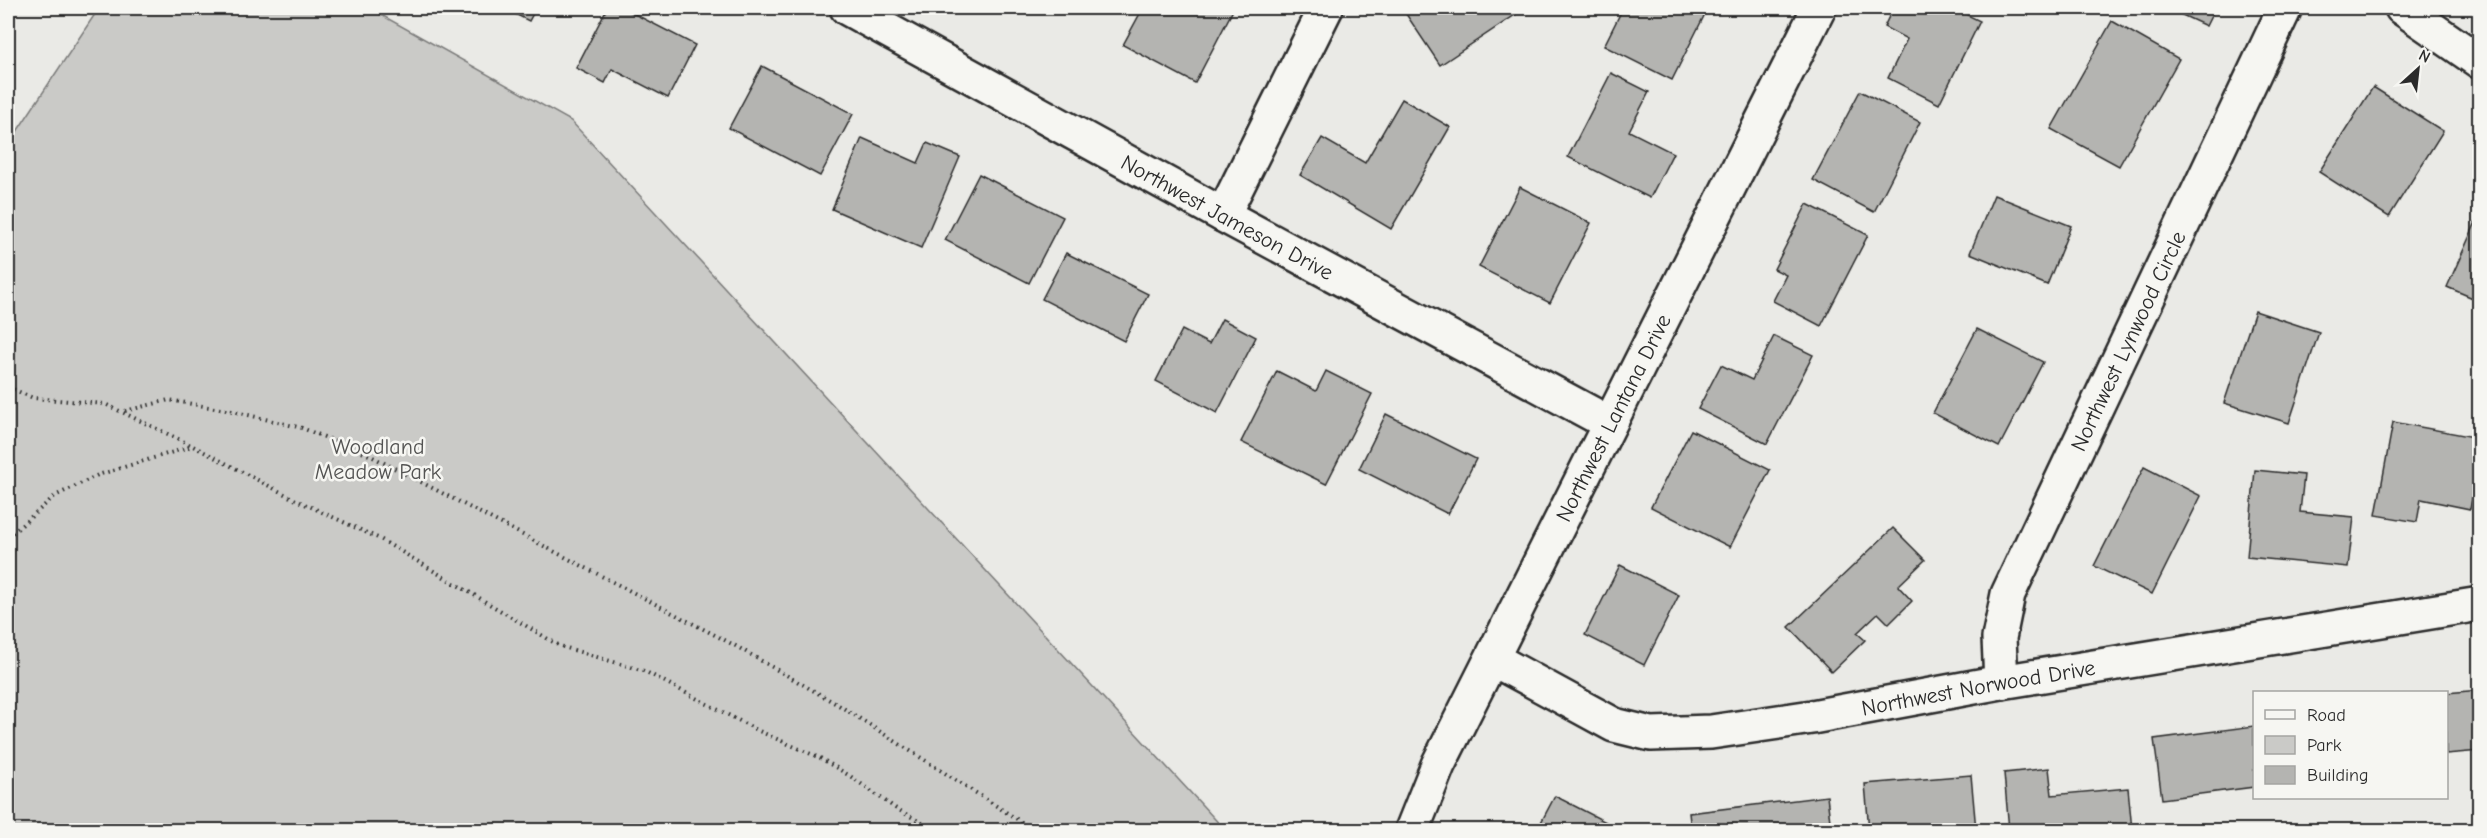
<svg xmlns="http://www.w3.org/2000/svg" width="2487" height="838" viewBox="0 0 2487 838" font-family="'Comic Neue',sans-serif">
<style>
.green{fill:#cacac7;stroke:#7a7a79;stroke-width:1.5}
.building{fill:#b4b4b1;stroke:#2b2b2b;stroke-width:1.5}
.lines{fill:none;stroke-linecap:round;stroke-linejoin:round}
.minor-casing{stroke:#2b2b2b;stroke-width:38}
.path{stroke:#2b2b2b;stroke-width:4;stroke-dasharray:1.5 4.5;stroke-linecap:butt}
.minor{stroke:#f6f6f2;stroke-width:33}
.labels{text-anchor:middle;stroke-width:5;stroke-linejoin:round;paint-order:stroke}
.street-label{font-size:22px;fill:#2b2b2b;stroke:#f6f6f2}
.park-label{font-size:22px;fill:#535352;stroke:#f6f6f2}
</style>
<rect width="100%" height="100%" fill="#eaeae6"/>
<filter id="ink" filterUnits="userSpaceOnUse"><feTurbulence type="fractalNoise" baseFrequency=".0167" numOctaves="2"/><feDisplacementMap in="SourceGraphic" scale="12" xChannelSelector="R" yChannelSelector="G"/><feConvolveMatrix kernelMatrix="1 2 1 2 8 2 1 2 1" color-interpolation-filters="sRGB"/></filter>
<g filter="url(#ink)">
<!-- green -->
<polygon class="green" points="99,8 369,8 571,121 1225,830 8,830 8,145"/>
<!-- building -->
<g class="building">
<polygon points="503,8 536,8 529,21"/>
<polygon points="607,8 623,8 695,45 668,98 612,69 605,83 576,68"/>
<polygon points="1143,8 1234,8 1195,83 1123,45"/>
<polygon points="1402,8 1514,8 1518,13 1440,65"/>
<polygon points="1623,8 1708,8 1672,80 1604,46"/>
<polygon points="1893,8 1953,8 1980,21 1939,104 1888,78 1907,39 1884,27"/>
<polygon points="2167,8 2215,8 2206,26"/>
<polygon points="2112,21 2179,59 2119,166 2051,129"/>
<polygon points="762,66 853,114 820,176 729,128"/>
<polygon points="1611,73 1649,92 1629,131 1673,153 1650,198 1568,157"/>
<polygon points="2373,87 2443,131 2389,217 2319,172"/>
<polygon points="1860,91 1920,122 1874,212 1813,180"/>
<polygon points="1402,99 1450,127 1391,229 1300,175 1322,138 1365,163"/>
<polygon points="862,138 918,163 927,143 960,157 921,248 832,209"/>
<polygon points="979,174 1063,217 1029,283 945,240"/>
<polygon points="1520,187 1591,223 1550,303 1479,267"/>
<polygon points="1994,195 2071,226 2047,285 1970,253"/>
<polygon points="1807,204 1868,235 1821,326 1773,301 1786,275 1774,269"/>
<polygon points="2480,213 2480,301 2447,287"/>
<polygon points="1066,253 1148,294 1124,341 1042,299"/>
<polygon points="2255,311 2319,332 2289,423 2224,403"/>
<polygon points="1222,319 1256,337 1217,413 1156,381 1182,330 1209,344"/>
<polygon points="1977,329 2043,362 1999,447 1933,413"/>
<polygon points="1774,336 1813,355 1767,444 1698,409 1721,365 1752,380"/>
<polygon points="1277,371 1316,391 1326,371 1372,394 1326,484 1241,442"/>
<polygon points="1386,414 1476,459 1448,514 1359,469"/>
<polygon points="2393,422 2480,438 2480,459 2470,509 2421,499 2417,522 2376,515"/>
<polygon points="1691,430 1770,470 1730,547 1651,507"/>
<polygon points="2144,467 2201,496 2152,594 2094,566"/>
<polygon points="2255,470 2304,475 2300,512 2354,517 2348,567 2247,557"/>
<polygon points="1893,528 1925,560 1898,586 1912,601 1889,624 1878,613 1857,633 1865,640 1832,672 1789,627"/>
<polygon points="1620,565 1679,595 1644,665 1585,635"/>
<polygon points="2480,690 2480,751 2446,754 2446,693"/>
<polygon points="2254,726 2254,787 2162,799 2154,739"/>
<polygon points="2049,768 2052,795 2128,788 2132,830 2009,830 2004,773"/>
<polygon points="1971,775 1976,830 1869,830 1865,784"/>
<polygon points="1555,796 1606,822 1601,830 1537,830"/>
<polygon points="1827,796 1831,830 1691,830 1689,813"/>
</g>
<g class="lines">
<!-- minor casing -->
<g class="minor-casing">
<g id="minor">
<path id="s1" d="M847,8l376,207 386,208"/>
<polyline points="2402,8 2480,62"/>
<polyline points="1223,215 1326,8"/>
<path id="s2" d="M1493,659l121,66 37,9 60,-2 101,-15 189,-35 479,-78"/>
<path id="s3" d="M2001,682l-2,-44 9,-44 277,-586"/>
<path id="s4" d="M1412,830l26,-65 381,-757"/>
</g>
</g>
<!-- path -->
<g class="path">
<polyline points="8,387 33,398 105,404 193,446"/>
<polyline points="125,411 169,400 232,411 302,428 369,455 734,645 840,706 1034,830"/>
<polyline points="8,537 55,496 98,475 193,446 294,499 380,539 560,646 644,671 759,731 820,758 850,776 895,808 935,830"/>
</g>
<!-- minor -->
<use href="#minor" class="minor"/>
</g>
</g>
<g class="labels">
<!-- street labels -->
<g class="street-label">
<text dy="8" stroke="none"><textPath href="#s1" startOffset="434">Northwest Jameson Drive</textPath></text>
<text dy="8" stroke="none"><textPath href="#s3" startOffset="369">Northwest Lynwood Circle</textPath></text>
<text dy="8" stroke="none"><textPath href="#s4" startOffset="459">Northwest Lantana Drive</textPath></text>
<text dy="8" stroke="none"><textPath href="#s2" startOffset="507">Northwest Norwood Drive</textPath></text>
</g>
<!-- park labels -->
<g class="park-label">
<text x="378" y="454">Woodland<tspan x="378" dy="25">Meadow Park</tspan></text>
</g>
</g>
<!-- margin -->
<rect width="2487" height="838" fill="none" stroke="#f6f6f2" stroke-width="30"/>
<rect x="15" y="15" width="2457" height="808" fill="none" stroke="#2b2b2b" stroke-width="2" filter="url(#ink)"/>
<!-- legend -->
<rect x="2253" y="691" width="195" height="108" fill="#f6f6f2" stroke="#a5a5a2" stroke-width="1.5"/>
<rect x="2265" y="710" width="30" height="9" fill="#f6f6f2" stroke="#a5a5a2" stroke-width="1.5"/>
<text x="2307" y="721" font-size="18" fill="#2b2b2b">Road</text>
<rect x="2265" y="736" width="30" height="18" fill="#cacac7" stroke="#a5a5a2" stroke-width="1.5"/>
<text x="2307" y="751" font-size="18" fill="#2b2b2b">Park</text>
<rect x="2265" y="766" width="30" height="18" fill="#b4b4b1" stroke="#a5a5a2" stroke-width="1.5"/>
<text x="2307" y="781" font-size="18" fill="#2b2b2b">Building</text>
<!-- north arrow -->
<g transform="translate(2418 69) rotate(27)" stroke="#f6f6f2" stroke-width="4.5" paint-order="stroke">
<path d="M0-4.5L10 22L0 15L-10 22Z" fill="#2b2b2b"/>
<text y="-9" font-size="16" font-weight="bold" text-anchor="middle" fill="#2b2b2b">N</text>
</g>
</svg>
